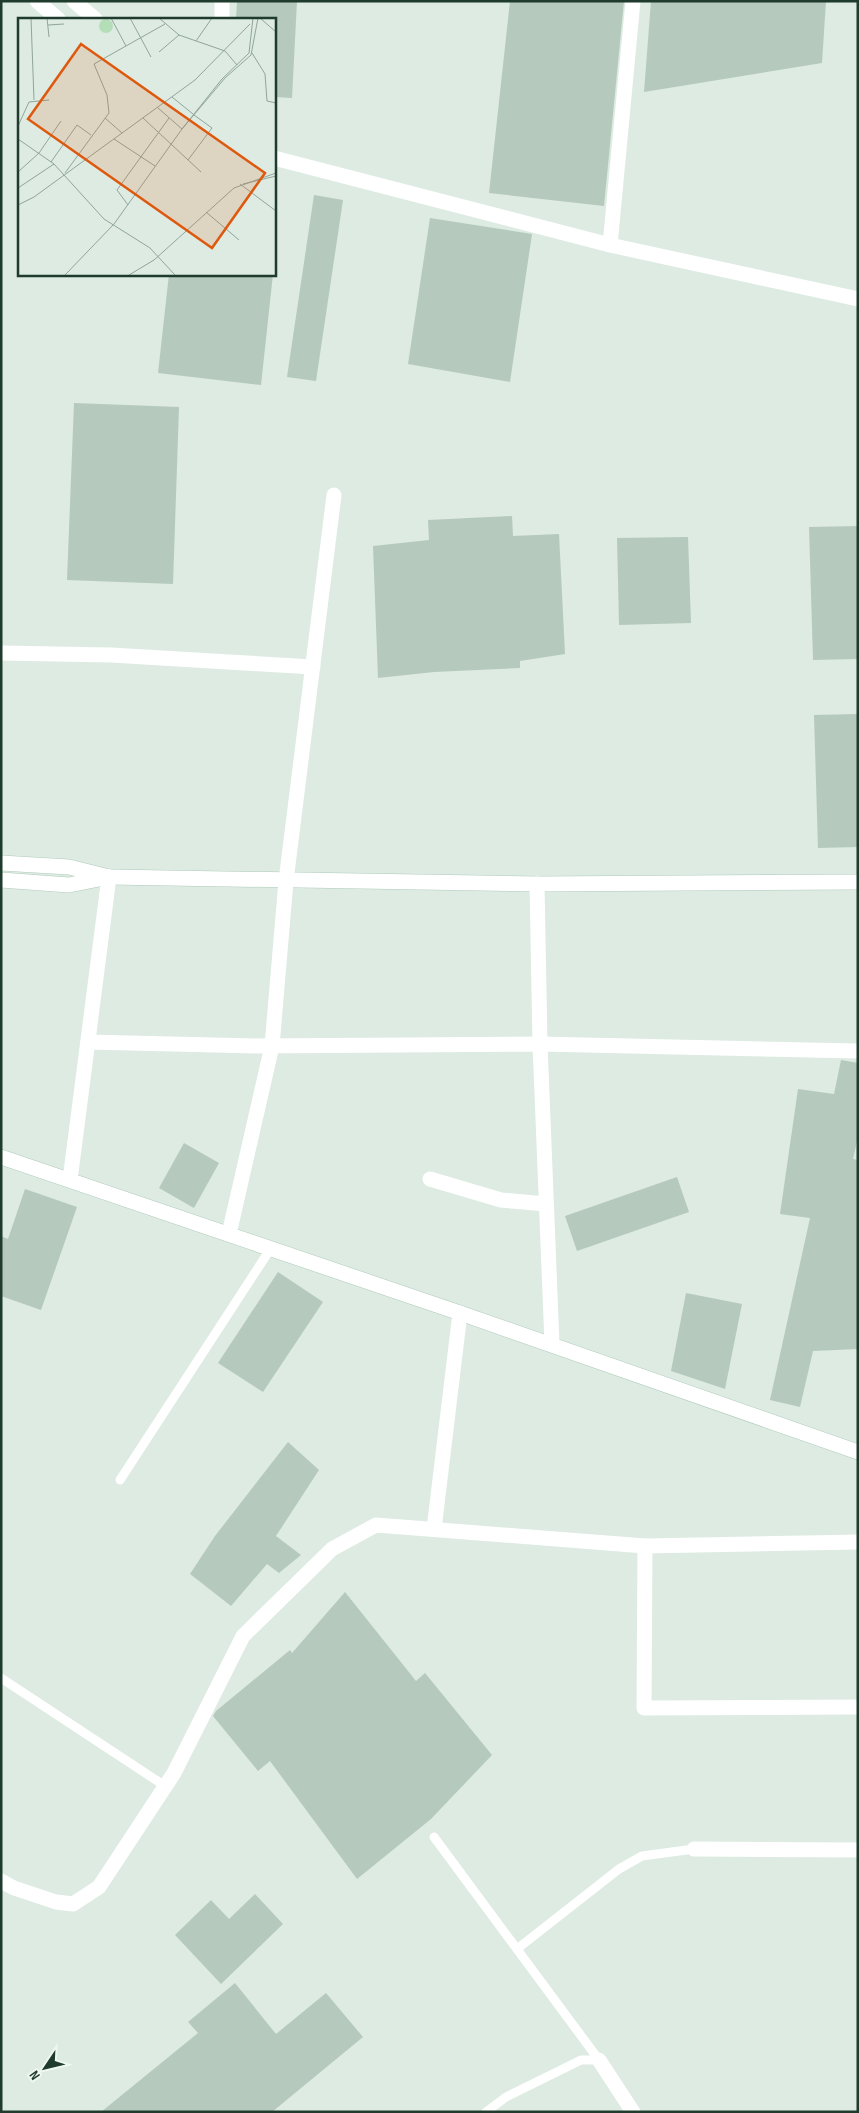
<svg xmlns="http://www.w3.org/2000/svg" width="859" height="2113" viewBox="0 0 859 2113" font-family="'Sofia Sans Condensed',sans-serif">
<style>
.building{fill:#b6c9bd}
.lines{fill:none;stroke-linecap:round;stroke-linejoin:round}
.secondary-casing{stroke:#b0cbbc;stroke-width:16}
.lane{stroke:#fff;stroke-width:9}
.street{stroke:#fff;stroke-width:15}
.secondary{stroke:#fff;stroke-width:15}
.inset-road{fill:none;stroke:#91a59a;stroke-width:1}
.view{fill:#de580e;fill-opacity:0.15;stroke:#de580e;stroke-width:2.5}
.inset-edge{fill:none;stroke:#1e3b2d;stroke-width:2.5}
</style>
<rect width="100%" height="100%" fill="#ddebe2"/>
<!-- building -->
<g class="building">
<polygon points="237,1 297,1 292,98 274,97 274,19 236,19"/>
<polygon points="510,1 624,1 604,206 489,193"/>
<polygon points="651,1 826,1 822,63 644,92"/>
<polygon points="314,195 343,200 316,381 287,377"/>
<polygon points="430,218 532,234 510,382 408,364"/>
<polygon points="169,274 273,274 261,385 158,373"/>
<polygon points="74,403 179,407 173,584 67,580"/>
<polygon points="512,516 513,536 559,534 565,654 520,661 520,668 434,672 378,678 373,546 429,540 428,520"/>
<polygon points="858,526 858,659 813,660 809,527"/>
<polygon points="688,537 691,623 619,625 617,538"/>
<polygon points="858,714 858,847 818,848 814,715"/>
<polygon points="841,1060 858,1063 858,1137 853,1159 858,1160 858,1349 813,1351 800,1407 770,1400 810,1218 780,1214 798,1089 834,1094"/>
<polygon points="184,1143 219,1163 194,1208 159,1188"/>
<polygon points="677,1177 689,1212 577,1251 565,1216"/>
<polygon points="25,1189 77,1207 41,1310 1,1296 1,1236 8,1239"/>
<polygon points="278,1272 323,1302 263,1392 218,1363"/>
<polygon points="686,1293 742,1304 725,1389 671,1371"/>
<polygon points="288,1442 319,1470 276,1536 301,1555 279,1573 267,1564 231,1606 190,1574 215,1536"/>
<polygon points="345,1592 416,1681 425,1673 492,1755 431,1819 357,1879 270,1761 258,1771 213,1716 216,1711 290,1650 292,1653"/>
<polygon points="255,1894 283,1924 221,1984 175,1935 211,1900 229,1919"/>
<polygon points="235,1983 276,2034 326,1993 363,2037 272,2112 101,2112 198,2033 188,2022"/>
</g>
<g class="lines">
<!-- secondary casing -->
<g class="secondary-casing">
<g id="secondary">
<polyline points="1,863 69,867 109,877 69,885 1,880"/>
<polyline points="109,877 537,884 858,882"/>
<polyline points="1,1157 460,1313 858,1452"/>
</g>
</g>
<!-- lane -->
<g class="lane">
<polyline points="120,1480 271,1248"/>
<polyline points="1,1678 165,1786"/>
<polyline points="434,1837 599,2060"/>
<polyline points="517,1949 619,1869 642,1856 694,1849"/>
<polyline points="486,2112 506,2097 581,2060 599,2060"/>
</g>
<!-- street -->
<g class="street">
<polyline points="37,1 58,19"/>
<polyline points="74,1 95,19"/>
<polyline points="222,19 222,1"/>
<polyline points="274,158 610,245 858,299"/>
<polyline points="610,245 633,1"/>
<polyline points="1,653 111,655 313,667"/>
<polyline points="537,884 540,1044 552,1344"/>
<polyline points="88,1042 256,1046 540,1044 858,1051"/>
<polyline points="430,1179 501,1200 546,1204"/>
<polyline points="70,1180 109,877"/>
<polyline points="229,1234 272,1046 286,881 334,495"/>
<polyline points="434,1529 460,1313"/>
<polyline points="645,1546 644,1708 858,1707"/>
<polyline points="694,1849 858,1850"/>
<polyline points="1,1881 14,1888 56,1902 73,1904 99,1887 174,1773 243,1636 332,1549 376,1525 645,1546 858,1542"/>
<polyline points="599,2060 633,2112"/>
</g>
<!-- secondary -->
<use href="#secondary" class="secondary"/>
</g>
<!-- overview -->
<g transform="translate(18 18)">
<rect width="258" height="258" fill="#ddebe2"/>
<path d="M81 8a7 7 0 1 1 14 0a7 7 0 1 1-14 0Z" fill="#b4deb7"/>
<path class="inset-road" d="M13,0l3,82M29,0l2,19M93,0l15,28M112,0l21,39M141,0l20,17 46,16 12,14M235,0l-4,35 -27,26 -40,50 43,-51 26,-23 7,-37M242,0l16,14M30,7l16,-1M178,23l16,-23M141,34l20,-17M234,35l13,21 2,27 9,2M154,79l21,17M87,100l17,15M125,100l58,54M0,108l11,-24 20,-2M0,121l36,25 50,55 46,29 25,27M96,121l41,27M170,142l24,-32 -18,-13M33,144l26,-37 14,10M0,154l21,-19 22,-32M47,155l44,-60 -2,-18 -13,-31 71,-40M222,166l36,27M225,166l33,-8M0,170l36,-24M0,187l16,-8 161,-117 55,-56M110,187l-11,-15 52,-72M188,194l33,28M47,257l49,-51 68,-95 -24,-21M111,257l25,-15 80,-72 42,-15"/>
<path class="view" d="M63,26l184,129 -53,75 -184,-129z"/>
<rect width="258" height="258" class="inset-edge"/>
</g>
<!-- border -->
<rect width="859" height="2113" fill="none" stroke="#1e3b2d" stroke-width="5"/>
<!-- north arrow -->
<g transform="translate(45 2068) rotate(235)" stroke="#eef7f1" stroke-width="4" paint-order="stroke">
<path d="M0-4L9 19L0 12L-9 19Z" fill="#1e3b2d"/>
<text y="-8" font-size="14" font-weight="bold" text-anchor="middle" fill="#1e3b2d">N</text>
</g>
</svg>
